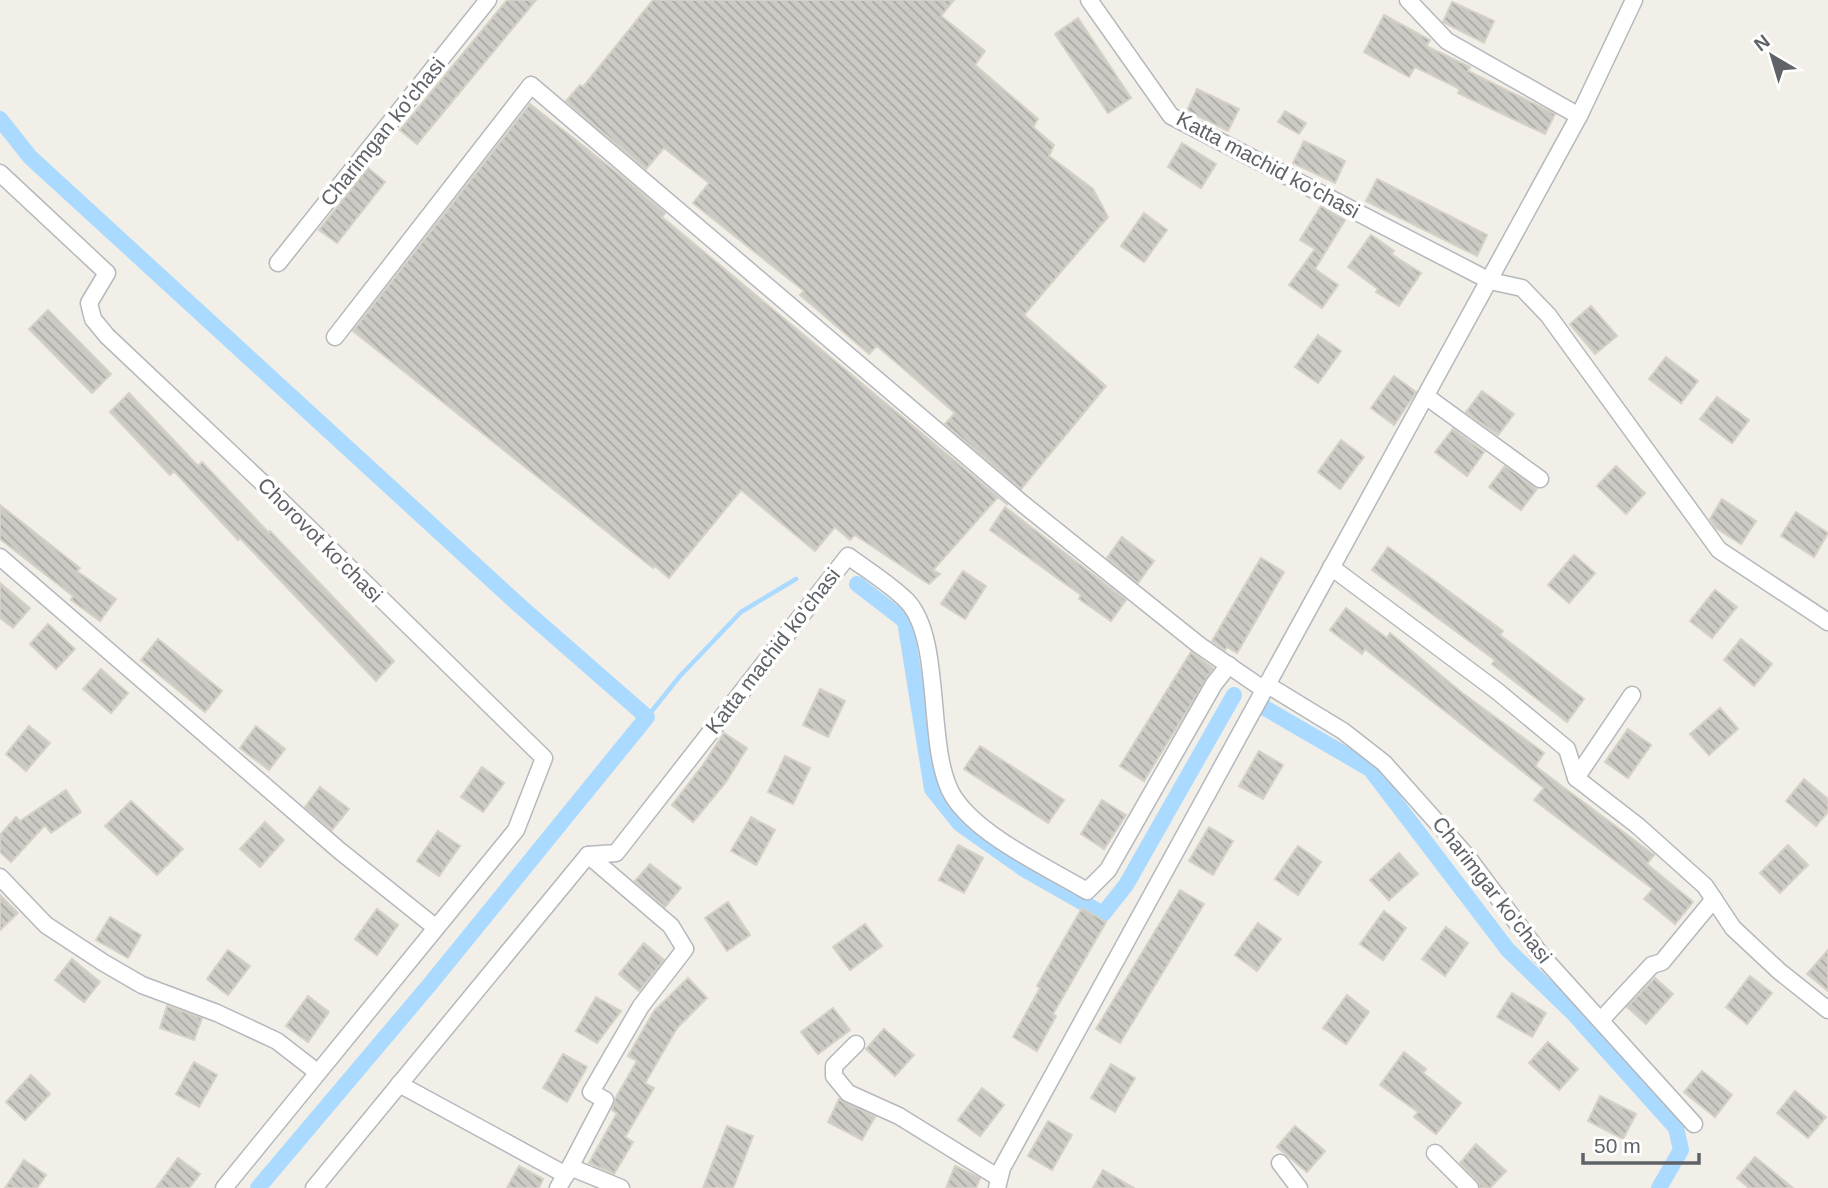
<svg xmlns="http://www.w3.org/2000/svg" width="1828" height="1188" viewBox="0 0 1828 1188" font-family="Helvetica,sans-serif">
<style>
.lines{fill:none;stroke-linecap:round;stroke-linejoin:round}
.stream{stroke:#aadaff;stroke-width:4.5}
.canal{stroke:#aadaff;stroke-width:16}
.building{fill:url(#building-back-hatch);stroke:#d6d1c6;stroke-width:2}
.street-casing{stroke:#b5b8bc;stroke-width:19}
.street{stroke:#fff;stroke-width:16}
.labels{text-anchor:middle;stroke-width:7;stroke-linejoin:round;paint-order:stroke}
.street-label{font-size:21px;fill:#5f6368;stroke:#fff}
</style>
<defs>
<pattern id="building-back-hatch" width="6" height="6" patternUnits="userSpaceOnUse" patternTransform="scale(1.75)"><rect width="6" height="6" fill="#cccac5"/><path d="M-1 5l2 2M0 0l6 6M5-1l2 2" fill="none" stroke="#a9a8a4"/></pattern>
</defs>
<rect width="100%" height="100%" fill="#f1efe8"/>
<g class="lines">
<!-- stream -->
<polyline class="stream" points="647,717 680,676 741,612 796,579"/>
<!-- canal -->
<g class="canal">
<polyline points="0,119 30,157 520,606 647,717 431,983 258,1188"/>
<polyline points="857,584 905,621 932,789 960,824 1024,869 1103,914 1126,885 1234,695"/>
<polyline points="1265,708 1370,769 1508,950 1573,1013 1676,1128 1681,1150 1659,1188"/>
</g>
</g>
<!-- building -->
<g class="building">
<polygon points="507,0 536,0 417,144 400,130"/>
<polygon points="653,0 954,0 941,16 985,51 975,65 1038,119 1033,127 1054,145 1049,156 1093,189 1108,217 1024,315 1106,386 1021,489 945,424 955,413 877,346 869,354 800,295 804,291 693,203 709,183 664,148 646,169 566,101 580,85 583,87"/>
<polygon points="1452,2 1494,21 1484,43 1443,22"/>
<polygon points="1384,15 1430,40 1426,46 1470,67 1468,71 1555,114 1545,134 1458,93 1460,89 1415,67 1409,77 1364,52"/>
<polygon points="1078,18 1131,98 1108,113 1055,34"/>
<polygon points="1197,89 1239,109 1228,131 1187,111"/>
<polygon points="530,104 625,179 665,213 662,217 1008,505 998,497 933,570 940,574 929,584 855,535 850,540 835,527 815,551 741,490 669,578 655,566 653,568 353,331"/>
<polygon points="1285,111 1306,123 1299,134 1278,122"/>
<polygon points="1304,141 1345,161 1335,183 1293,163"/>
<polygon points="1182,143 1216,164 1201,188 1168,167"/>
<polygon points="368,168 385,182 337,243 319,230"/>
<polygon points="1377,179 1487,235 1477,256 1366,201"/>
<polygon points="1321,206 1345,220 1315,269 1338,285 1322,308 1289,285 1315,249 1300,240"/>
<polygon points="1144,213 1167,230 1144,262 1121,246"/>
<polygon points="1371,235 1394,251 1391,254 1421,273 1399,306 1376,292 1378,289 1348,267"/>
<polygon points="1591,306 1617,336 1595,354 1570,324"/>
<polygon points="48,310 111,374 92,393 29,329"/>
<polygon points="1318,335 1341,351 1318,383 1295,367"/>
<polygon points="1666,357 1698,381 1681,403 1649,379"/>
<polygon points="1394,376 1416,392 1394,425 1371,408"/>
<polygon points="1482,391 1514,414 1498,435 1466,412"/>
<polygon points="129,393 198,466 202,462 269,533 270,531 394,661 376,681 240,538 238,540 174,471 170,475 110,412"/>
<polygon points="1717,397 1749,420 1732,443 1700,419"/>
<polygon points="1453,429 1484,452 1467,476 1435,452"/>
<polygon points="1341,440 1364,457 1340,489 1318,472"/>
<polygon points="1505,466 1537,489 1521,510 1489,487"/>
<polygon points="1616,466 1645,493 1626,514 1597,486"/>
<polygon points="1722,499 1756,521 1741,544 1716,528 1710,519"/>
<polygon points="0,505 80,568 77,571 116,599 100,621 71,600 73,596 0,539"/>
<polygon points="1005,507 1126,600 1111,621 1079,599 1081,595 990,530"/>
<polygon points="1796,512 1828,533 1814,557 1781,536"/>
<polygon points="1122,537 1154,561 1138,583 1107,558"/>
<polygon points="1388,547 1503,631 1500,635 1584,699 1567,722 1492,664 1495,660 1372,570"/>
<polygon points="1574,555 1595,573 1569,603 1548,585"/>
<polygon points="1261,558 1284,572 1237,653 1227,647 1225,650 1212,641"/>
<polygon points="963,571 986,586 965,619 941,604"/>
<polygon points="0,583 30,608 13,628 0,618"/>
<polygon points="1715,590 1737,607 1712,638 1690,621"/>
<polygon points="1346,608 1387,638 1390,633 1461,692 1544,753 1535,766 1654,855 1647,864 1693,902 1675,924 1644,899 1653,889 1534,800 1544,788 1365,649 1362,654 1330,630"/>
<polygon points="48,624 75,649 56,669 30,644"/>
<polygon points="158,639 222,691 205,712 141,660"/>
<polygon points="1741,639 1772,664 1754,686 1724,660"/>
<polygon points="1191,652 1213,668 1144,781 1120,766"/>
<polygon points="101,669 128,693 111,713 83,689"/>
<polygon points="820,689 845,701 828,737 803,725"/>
<polygon points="1720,708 1738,729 1709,755 1690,734"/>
<polygon points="29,726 50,743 26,771 6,754"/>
<polygon points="256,726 285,749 269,770 240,748"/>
<polygon points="1628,729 1651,745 1628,778 1605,762"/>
<polygon points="724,733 747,748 726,782 693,822 672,805 703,765"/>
<polygon points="980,746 1064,800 1048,823 964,769"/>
<polygon points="1259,751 1283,765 1263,799 1239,786"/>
<polygon points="785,756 810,768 793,804 768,792"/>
<polygon points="482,767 504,783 483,812 461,797"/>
<polygon points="1804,779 1828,799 1828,812 1816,826 1786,801"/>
<polygon points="320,787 349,809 332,830 305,807"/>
<polygon points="66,790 81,812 51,833 45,825 11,862 0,852 0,835 16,817 20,821"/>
<polygon points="1102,800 1126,815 1104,849 1081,834"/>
<polygon points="131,801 183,849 157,875 105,826"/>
<polygon points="751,817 775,830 756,865 731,851"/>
<polygon points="265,822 284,840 260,867 240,849"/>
<polygon points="1209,827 1233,841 1213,875 1189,861"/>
<polygon points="438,831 460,846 439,876 417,861"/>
<polygon points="958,845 983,858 964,893 939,880"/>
<polygon points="1788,845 1808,865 1780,893 1760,873"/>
<polygon points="1298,846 1321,862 1298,895 1275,879"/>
<polygon points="1399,853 1418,874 1389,900 1370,880"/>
<polygon points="650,864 681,888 665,907 635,881"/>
<polygon points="1180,890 1204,904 1120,1043 1096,1029"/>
<polygon points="0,895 18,913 0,930"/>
<polygon points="728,902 750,935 727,951 705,918"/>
<polygon points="1082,908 1106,922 1053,1014 1056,1016 1037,1051 1013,1037 1040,988 1037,986"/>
<polygon points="377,909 398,925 377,955 355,939"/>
<polygon points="1384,911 1406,928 1383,960 1360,944"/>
<polygon points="110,917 141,935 128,958 96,940"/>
<polygon points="1258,923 1281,939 1257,971 1235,955"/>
<polygon points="865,924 882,946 850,970 833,947"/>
<polygon points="1446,927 1468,943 1445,976 1422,959"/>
<polygon points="644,943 664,960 639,991 619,974"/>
<polygon points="228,950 250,966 228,995 207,979"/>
<polygon points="1828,950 1828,991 1807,974"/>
<polygon points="72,959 100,982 84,1002 55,980"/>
<polygon points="1750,976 1772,993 1747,1024 1726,1007"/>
<polygon points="688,978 707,998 677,1028 645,1083 654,1088 625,1137 633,1142 614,1174 594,1165 589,1163 617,1113 612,1110 615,1099 637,1061 628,1056 654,1011"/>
<polygon points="1655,978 1673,994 1646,1024 1627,1007"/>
<polygon points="1512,993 1546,1013 1532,1037 1497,1017"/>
<polygon points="1347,995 1369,1012 1346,1044 1323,1028"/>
<polygon points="308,996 329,1012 308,1042 286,1026"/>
<polygon points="596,997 621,1011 597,1043 576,1031"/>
<polygon points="167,1006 202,1018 194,1040 160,1028"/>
<polygon points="833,1008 850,1030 818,1054 801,1032"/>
<polygon points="884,1029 914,1055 895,1076 866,1049"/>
<polygon points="1548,1042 1578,1069 1559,1090 1529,1063"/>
<polygon points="1404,1052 1426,1069 1423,1073 1461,1103 1436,1134 1414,1117 1418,1112 1380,1085"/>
<polygon points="563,1054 587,1067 567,1102 543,1088"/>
<polygon points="194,1062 217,1075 199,1107 176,1094"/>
<polygon points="1111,1064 1135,1078 1115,1112 1091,1098"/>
<polygon points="1702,1071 1732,1095 1715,1117 1684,1092"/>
<polygon points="31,1075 50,1094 25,1120 6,1102"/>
<polygon points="982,1088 1004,1105 980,1136 958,1120"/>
<polygon points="1795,1091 1826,1117 1808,1138 1777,1113"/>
<polygon points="1600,1096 1636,1114 1623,1139 1588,1121"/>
<polygon points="839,1099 875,1117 862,1140 828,1122"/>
<polygon points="1048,1121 1072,1135 1052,1170 1028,1156"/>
<polygon points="727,1126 753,1136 733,1188 703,1188"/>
<polygon points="1295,1126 1325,1151 1307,1172 1277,1147"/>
<polygon points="1476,1144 1506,1171 1490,1188 1480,1188 1477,1181 1460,1163"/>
<polygon points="1755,1157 1793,1188 1749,1188 1737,1178"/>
<polygon points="178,1158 200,1174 189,1188 156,1188"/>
<polygon points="24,1160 46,1175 37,1188 5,1188"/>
<polygon points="519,1166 543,1179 539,1188 507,1188"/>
<polygon points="955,1166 980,1178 976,1188 946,1188"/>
<polygon points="1103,1170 1134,1188 1093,1188"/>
</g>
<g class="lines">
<!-- street casing -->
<g class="street-casing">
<g id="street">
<polyline points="1089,0 1171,116 1490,281 1522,288 1548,315 1719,550 1828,622"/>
<polyline points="1408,0 1447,41 1579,116"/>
<polyline points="0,173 107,273 89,303 93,319 107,336 270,490 544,758 516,830 224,1188"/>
<polyline points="278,263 488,0"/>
<polyline points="335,337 531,85 1023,504 1199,645 1263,689"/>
<polyline points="1427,397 1540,479"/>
<polyline points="0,557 340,851 435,927"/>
<polyline points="1331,567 1497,691 1567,749 1576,778 1638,826 1705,886 1733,928 1779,971 1828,1010"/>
<polyline points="1266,684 1343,731 1384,763 1466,855 1541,955 1694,1124"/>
<polyline points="1576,778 1632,695"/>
<polyline points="0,877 46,925 104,963 142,985 217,1013 277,1041 317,1072"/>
<polyline points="1601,1020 1652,965 1662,962 1714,899"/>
<polyline points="856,1044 834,1066 834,1076 848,1093 899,1116 999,1178"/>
<polyline points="399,1084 566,1175"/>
<polyline points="1435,1153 1470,1188"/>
<polyline points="1280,1163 1299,1188"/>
<polyline points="570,1167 605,1100 591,1092 641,1006 685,949 671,926 588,855"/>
<path d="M314,1188l274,-333 28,-2 232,-297c19,14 42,28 59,45 37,39 18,149 46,195 25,40 94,71 134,95l21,-21 106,-186 15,-19"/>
<polyline points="558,1188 570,1167 621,1188"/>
<polyline points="997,1188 1002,1168 1579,116 1634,0"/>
</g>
</g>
<!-- street -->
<use href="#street" class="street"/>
</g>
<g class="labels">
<!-- street labels -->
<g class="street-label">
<text transform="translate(383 132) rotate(-51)" y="7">Charimgan ko'chasi</text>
<text transform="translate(1268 165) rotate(28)" y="7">Katta machid ko'chasi</text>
<text transform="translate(320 540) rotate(45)" y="7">Chorovot ko'chasi</text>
<text transform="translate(773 651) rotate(-52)" y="7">Katta machid ko'chasi</text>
<text transform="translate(1492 890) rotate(52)" y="7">Charimgar ko'chasi</text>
</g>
</g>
<!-- north arrow -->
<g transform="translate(1772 56) rotate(322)" stroke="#ffffff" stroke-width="5" paint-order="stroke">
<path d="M0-5L12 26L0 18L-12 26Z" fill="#5f6368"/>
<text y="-10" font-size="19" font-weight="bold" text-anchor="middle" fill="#5f6368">N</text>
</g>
<!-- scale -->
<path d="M1583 1153v10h116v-10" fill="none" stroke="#5f6368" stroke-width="3.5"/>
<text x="1594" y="1153" font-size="21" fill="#5f6368" stroke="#ffffff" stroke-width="5" paint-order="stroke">50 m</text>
</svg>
